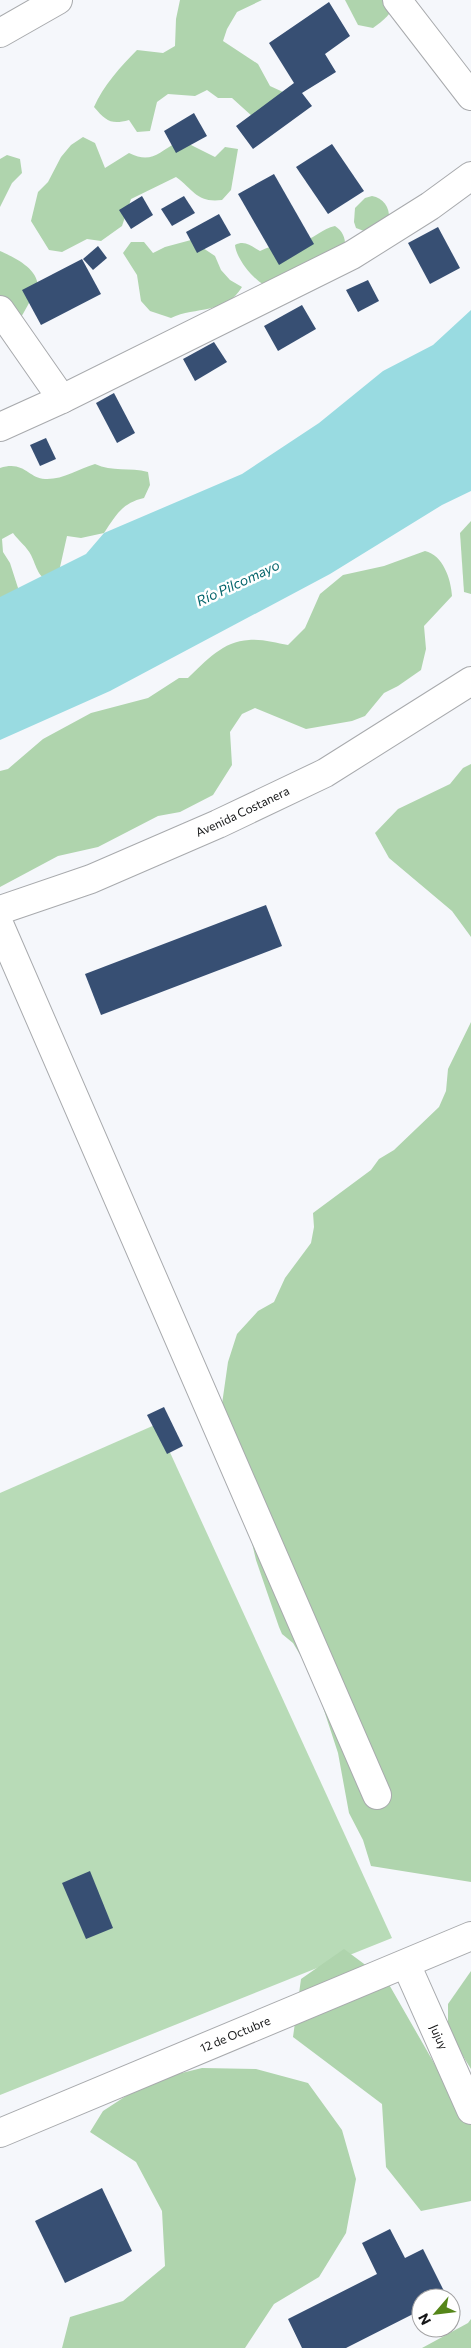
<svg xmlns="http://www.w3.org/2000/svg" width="471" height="2348" viewBox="0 0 471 2348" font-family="Commissioner,sans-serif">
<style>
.green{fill:#b8dbb7}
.forest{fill:#afd4ad}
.water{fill:#99dbe1}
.building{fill:#374f73}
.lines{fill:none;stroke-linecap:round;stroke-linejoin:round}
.minor-casing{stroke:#a8aaad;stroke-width:30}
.tertiary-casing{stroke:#a8aaad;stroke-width:30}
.minor{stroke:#fff;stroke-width:28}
.tertiary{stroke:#fff;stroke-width:28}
.labels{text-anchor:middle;stroke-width:5;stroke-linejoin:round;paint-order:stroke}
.street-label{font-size:12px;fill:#161718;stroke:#fff}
.water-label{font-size:14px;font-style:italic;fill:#04646b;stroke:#fff}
</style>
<rect width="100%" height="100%" fill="#f5f7fb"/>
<!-- green -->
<polygon class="green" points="157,1424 392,1938 0,2095 0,1493"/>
<!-- forest -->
<g class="forest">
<path d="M180,0h82l-25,12 -10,17 -4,12 35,23 12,22 13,6 -30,25 -21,-19h-14l-11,-8 -12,6 -27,-2 -11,8 -7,29 -13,1 -8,-12c-18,5 -23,1 -35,-13 9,-21 27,-41 43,-57l26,3 12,-7 1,-27z"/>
<path d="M345,0h51c-4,14 -12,20 -23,28l-15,-3z"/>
<path d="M83,137l12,6 10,25 24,-15c22,11 29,0 48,-11l14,3 24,12 10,-10 13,2 -7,41 -9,10c-25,3 -27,-9 -46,-23l-45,22 -9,27 -21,15 -14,-2 -25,13 -13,-2 -18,-29 7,-29 10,-10 13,-25 10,-12z"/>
<polygon points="7,155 20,159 22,173 12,183 0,207 0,159"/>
<path d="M372,196c11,2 18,11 17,23l-25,12 -8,-3 -2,-6 1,-14 10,-10z"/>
<path d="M335,226c9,6 11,14 10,24l-81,35c-12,-7 -28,-27 -29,-40 10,-5 16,1 25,6 15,-8 30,-7 46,-11 10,-3 16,-11 29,-14z"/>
<path d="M191,240l24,16 6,14 9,10 12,7c-17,28 -46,19 -71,31l-21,-7 -9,-10 -4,-26 -14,-22 8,-11h13l9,11 12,-6z"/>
<path d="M0,251c15,7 45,20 36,43 -1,3 -5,6 -7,9 -10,18 -9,19 -29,28z"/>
<path d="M95,464c17,8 35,3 53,8l2,13 -6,13c-22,5 -28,17 -40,35l-23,5 -14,-2 -11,49c-19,-8 -17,-13 -25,-30 -4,-8 -13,-15 -18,-22l-11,6 1,13 7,11 18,56 -28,32v-183c24,-8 28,10 45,11 17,1 34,-10 50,-15z"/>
<polygon points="471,521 471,594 464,592 460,533"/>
<path d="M425,551c18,4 26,28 27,45l-28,30 2,23 -5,21 -23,16 -14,7 -19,23 -13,5 -46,8 -51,-21 -13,6 -12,18 2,33 -19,30 -33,17 -22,4 -60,31 -40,9 -58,31v-116l8,-2 35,-30 48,-26 57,-15 31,-20h9c18,-17 35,-37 61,-38 13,-1 27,3 39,5l17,-17 15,-34 23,-19 41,-9z"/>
<polygon points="471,764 471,937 452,911 389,858 375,833 398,809 450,784 463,768"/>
<polygon points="471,1022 471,1882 371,1866 363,1840 349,1813 338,1753 320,1698 317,1683 293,1643 282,1634 279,1627 256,1560 221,1411 228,1362 237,1334 258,1311 274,1302 285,1278 311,1243 314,1227 313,1213 371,1170 379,1159 394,1150 439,1107 446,1091 448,1069"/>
<polygon points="344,1949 387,1981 438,2070 471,2099 471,2201 421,2211 386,2167 382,2104 293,2037 301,1979"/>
<polygon points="471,1971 471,2069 448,2032 448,2004"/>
<polygon points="202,2068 256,2069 308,2083 342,2130 356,2179 346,2233 319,2277 274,2304 245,2348 62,2348 70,2317 123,2301 165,2266 162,2211 136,2162 90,2132 103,2111 149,2081"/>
<polygon points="471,2319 471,2348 422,2348 468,2323"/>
</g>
<!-- water -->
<polygon class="water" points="471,310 471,491 442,505 330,574 110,691 0,740 0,597 86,554 104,533 242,474 319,423 383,371 433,345"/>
<!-- building -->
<g class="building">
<polygon points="329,2 350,36 325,54 336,72 302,93 312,106 253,149 236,126 294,83 269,43"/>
<polygon points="194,113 207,136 176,153 164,131"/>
<polygon points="332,144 364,191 328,214 296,167"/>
<polygon points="274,174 314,244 279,265 238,194"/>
<polygon points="142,196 153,215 131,229 119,210"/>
<polygon points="184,196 195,213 172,226 161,209"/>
<polygon points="219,214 231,235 197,253 186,232"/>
<polygon points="438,227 460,268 430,284 408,243"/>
<polygon points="98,246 107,258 93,270 83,259"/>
<polygon points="82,259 101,294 41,325 22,290"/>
<polygon points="368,280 379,301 358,312 346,290"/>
<polygon points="302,305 316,329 278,351 264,326"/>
<polygon points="214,342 227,362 195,381 183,359"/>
<polygon points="114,393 135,433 117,443 96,403"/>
<polygon points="46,438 56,459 40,466 30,445"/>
<polygon points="266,905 282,946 101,1015 85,974"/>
<polygon points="164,1407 183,1446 167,1454 147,1415"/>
<polygon points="90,1871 113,1928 86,1939 62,1883"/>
<polygon points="102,2188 132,2251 65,2283 35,2221"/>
<polygon points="390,2229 405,2258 423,2249 447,2297 421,2298 421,2310 346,2348 302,2348 288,2319 377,2274 362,2243"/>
</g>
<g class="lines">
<!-- minor casing -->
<g class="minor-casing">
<g id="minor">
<polyline points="397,0 471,96"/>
<polyline points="0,33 58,0"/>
<polyline points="0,310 62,399"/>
<polyline points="0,427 62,399 352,255 430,206 471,176"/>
<polyline points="0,926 377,1795"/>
<path id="s1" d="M406,1964l65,146"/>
<path id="s2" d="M0,2133l471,-197"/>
</g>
</g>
<!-- tertiary casing -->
<g class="tertiary-casing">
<g id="tertiary">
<path id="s3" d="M0,910l91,-31 127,-55 107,-51 146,-92"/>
</g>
</g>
<!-- minor -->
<use href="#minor" class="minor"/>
<!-- tertiary -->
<use href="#tertiary" class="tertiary"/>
</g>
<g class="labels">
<!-- street labels -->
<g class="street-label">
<text dy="4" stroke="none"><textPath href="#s3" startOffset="262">Avenida Costanera</textPath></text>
<text dy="4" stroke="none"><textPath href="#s2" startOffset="255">12 de Octubre</textPath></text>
<text dy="4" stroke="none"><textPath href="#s1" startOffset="80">Jujuy</textPath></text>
</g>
<!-- water labels -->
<g class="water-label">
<text transform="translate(238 583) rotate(-25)" y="5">Río Pilcomayo</text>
</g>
</g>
<!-- north arrow -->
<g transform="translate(436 2313) rotate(242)"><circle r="24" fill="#ffffff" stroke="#a2a2a3"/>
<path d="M0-4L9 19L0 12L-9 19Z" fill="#558619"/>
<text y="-8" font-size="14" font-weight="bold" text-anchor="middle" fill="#161718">N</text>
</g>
</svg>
